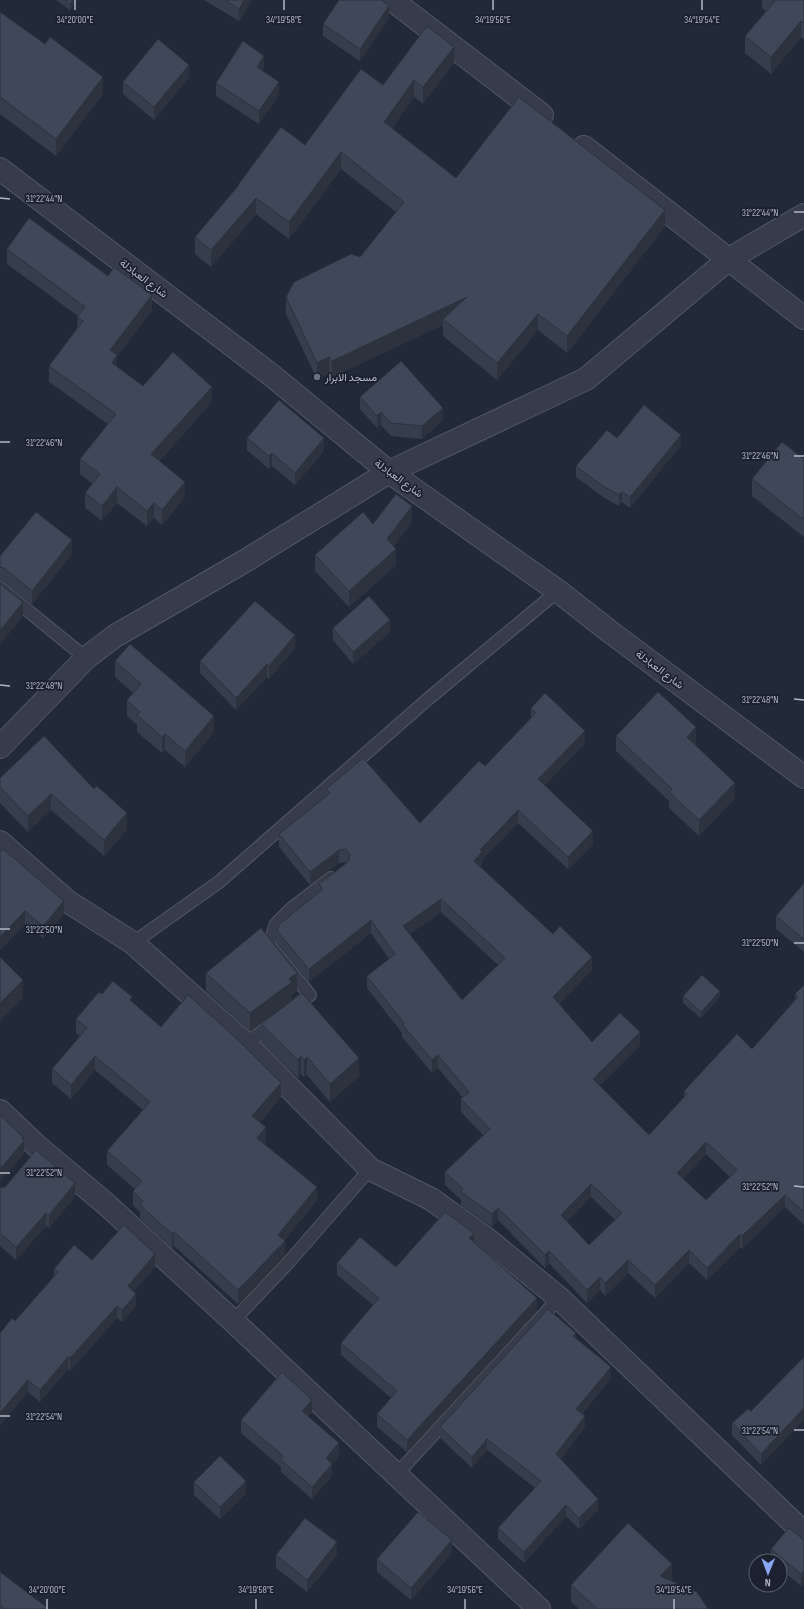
<svg xmlns="http://www.w3.org/2000/svg" width="804" height="1609" viewBox="0 0 804 1609" font-family="'Sofia Sans Condensed',Vazirmatn,sans-serif">
<style>
.lines{fill:none;stroke-linecap:round;stroke-linejoin:round}
.service-casing{stroke:#515764;stroke-width:14}
.minor-casing{stroke:#515764;stroke-width:24}
.service{stroke:#363c49;stroke-width:12}
.minor{stroke:#363c49;stroke-width:22}
.wall{fill:#363e4d;fill-rule:evenodd}
.shaded-wall{fill:#2c323e}
.building{fill:#3f4859;stroke:#2c323e;fill-rule:evenodd}
.ticks{fill:none;stroke:#b1b7c6;stroke-width:1.5}
.worship-dot{fill:#6b7280;stroke:#1b212e;stroke-width:1.5}
.labels{text-anchor:middle;stroke-width:3.5;stroke-linejoin:round;paint-order:stroke}
.street-label{font-size:11px;fill:#b1b7c6;stroke:#1b212e}
.poi-label{font-size:11px;fill:#b1b7c6;stroke:#1b212e;text-anchor:start}
.ticks-label{font-size:10px;text-anchor:middle;fill:#b1b7c6;stroke:#1b212e;stroke-width:3.5;stroke-linejoin:round;paint-order:stroke}
</style>
<rect width="100%" height="100%" fill="#222a39"/>
<g class="lines">
<!-- service casing -->
<g class="service-casing">
<g id="service">
<polyline points="0,588 86,658"/>
<polyline points="133,943 219,882 428,699 558,591"/>
<polyline points="293,1008 310,995 269,945 276,924 292,908 331,878"/>
<polyline points="246,1044 273,1023"/>
<polyline points="233,1321 288,1263 370,1169"/>
<polyline points="397,1474 559,1298"/>
</g>
</g>
<!-- minor casing -->
<g class="minor-casing">
<g id="minor">
<polyline points="392,0 542,115"/>
<polyline points="584,147 804,318"/>
<polyline points="0,169 270,374 389,472 558,591 609,631 804,777"/>
<polyline points="0,747 86,658 115,636 245,561 389,472 586,379 729,259 804,215"/>
<polyline points="0,842 67,901 133,943 246,1044 370,1169 431,1199 487,1239 559,1298 804,1533"/>
<polyline points="0,1111 39,1148 106,1204 233,1321 539,1609"/>
</g>
</g>
<!-- service -->
<use href="#service" class="service"/>
<!-- minor -->
<use href="#minor" class="minor"/>
</g>
<!-- wall -->
<g class="wall">
<polygon points="56,0 77,0 70,10"/>
<polygon points="204,0 252,0 239,21"/>
<polygon points="762,0 804,0 804,39 801,37 771,74 745,53 745,36 766,11 762,8"/>
<polygon points="0,12 103,94 56,156 0,114"/>
<polygon points="389,18 360,61 323,36 323,24"/>
<polygon points="454,63 423,104 414,97 392,128 456,178 665,226 567,353 538,330 497,380 443,336 443,325 332,377 329,373 317,379 286,314 286,297 360,257 396,212 341,169 289,239 256,214 211,267 195,254 195,237 238,187 238,185 305,145 383,85"/>
<polygon points="264,68 262,71 279,94 259,124 216,96 216,83"/>
<polygon points="189,77 154,120 123,94 123,82"/>
<polygon points="7,249 152,310 117,356 117,367 143,386 212,402 159,461 185,497 162,525 154,518 147,526 117,503 102,521 85,508 85,493 93,484 80,474 80,459 108,424 49,382 49,366 77,328 78,316 7,264"/>
<polygon points="360,397 443,420 422,439 391,436 381,425 377,428 360,409"/>
<polygon points="247,438 324,451 295,485 272,466 269,469 247,450"/>
<polygon points="617,438 681,445 630,508 622,502 619,506 603,497 576,477 576,466"/>
<polygon points="804,459 804,537 752,496 752,479"/>
<polygon points="412,522 394,546 396,565 349,607 315,571 315,555 373,524"/>
<polygon points="72,554 32,604 4,582 0,581 0,556"/>
<polygon points="333,628 390,632 353,664 333,640"/>
<polygon points="295,648 269,679 267,677 236,710 200,673 200,661"/>
<polygon points="115,661 214,732 185,767 165,750 162,753 137,732 137,725 127,716 127,700 133,693 115,677"/>
<path d="M531,708l54,35 -40,42 48,59 -25,25 -50,-46 -36,37v4l-2,3 112,103 -33,34 33,38 48,3 -41,41 50,49 35,-38v-6l68,-42 43,-49v-6l9,-9v240l-19,-18 -43,42 -2,-2 -33,33 -18,-17 -34,35 -27,-25 -23,23 -5,-6 -13,13 -38,-40 -4,5 -47,-48 -6,7 -31,-22v-5l-16,-15v-13l38,-37 -22,-23v-13l2,-1 -25,-30 -6,5 -30,-36v-4l-35,-45v-12l22,-17 -18,-26 -62,49 -32,-39v-12l42,-39v-8l27,-21v-1l-7,1 -29,22 -31,-38v-13l47,-37v-8l94,34 65,-57 46,-47zM441,912l57,53 -36,35 -52,-66zM706,1154l24,23 -24,23 -23,-21zM591,1197l24,23 -26,25 -22,-23z"/>
<polygon points="44,736 127,829 104,856 51,810 28,832 0,803 0,778"/>
<polygon points="616,736 696,743 695,744 735,798 699,836 669,808 669,801 616,751"/>
<polygon points="0,852 64,914 43,938 25,924 0,950"/>
<polygon points="804,883 804,952 776,929 776,916"/>
<polygon points="206,973 297,991 292,995 292,1000 250,1031 206,991"/>
<polygon points="102,994 132,1002 161,1027 281,1097 260,1122 266,1141 263,1144 317,1200 284,1241 285,1255 238,1304 174,1246 172,1248 140,1218 140,1212 133,1205 133,1191 135,1189 107,1165 107,1151 143,1110 95,1070 71,1099 52,1083 52,1069 80,1036 76,1033 76,1019"/>
<polygon points="683,996 720,997 701,1018 683,1003"/>
<polygon points="261,1024 359,1076 330,1102 307,1075 304,1077 301,1074 298,1078 261,1042"/>
<polygon points="0,1187 75,1197 49,1228 46,1226 16,1260 0,1246"/>
<polygon points="474,1243 537,1311 407,1452 377,1427 377,1414 391,1398 341,1355 341,1343 373,1305 337,1275 337,1263 396,1267"/>
<polygon points="92,1260 155,1267 134,1291 136,1306 122,1322 117,1318 70,1371 68,1369 40,1402 28,1392 15,1321 54,1276 54,1269"/>
<polygon points="576,1339 611,1378 582,1414 585,1427 561,1459 598,1510 579,1529 566,1516 524,1563 498,1539 498,1528 535,1488 487,1450 472,1468 440,1438 440,1427"/>
<polygon points="804,1357 761,1465 732,1435 732,1423 751,1411"/>
<polygon points="312,1412 308,1416 339,1455 332,1464 332,1476 312,1499 281,1472 281,1467 241,1433 241,1420"/>
<polygon points="194,1482 246,1493 220,1519 194,1495"/>
<polygon points="804,1540 801,1586 780,1569 780,1561 771,1561 771,1549"/>
<polygon points="452,1553 411,1600 377,1572 377,1559"/>
<polygon points="276,1555 337,1555 307,1592 276,1568"/>
<polygon points="0,1572 49,1609 0,1609"/>
<polygon points="672,1580 671,1581 708,1609 579,1609 571,1602 571,1585"/>
</g>
<!-- shaded-wall -->
<g class="shaded-wall">
<polygon points="73,0 77,0 70,10 70,4"/>
<polygon points="244,0 252,0 239,21 239,9"/>
<polygon points="389,6 389,18 360,61 360,49"/>
<polygon points="801,21 801,37 771,74 771,57"/>
<polygon points="454,47 454,63 423,104 423,87"/>
<polygon points="264,56 264,68 257,80 257,67"/>
<polygon points="189,65 189,77 154,120 154,107"/>
<polygon points="103,77 103,94 56,156 56,139"/>
<polygon points="414,80 414,97 384,138 384,122"/>
<polygon points="279,82 279,94 259,124 259,111"/>
<polygon points="341,152 341,169 289,239 289,222"/>
<polygon points="256,198 256,214 211,267 211,250"/>
<polygon points="665,210 665,226 567,353 567,336"/>
<polygon points="152,295 152,310 117,356 117,371 112,378 110,350"/>
<polygon points="467,297 443,319 443,325 332,377 332,361"/>
<polygon points="538,314 538,330 497,380 497,363"/>
<polygon points="329,357 329,373 317,379 317,363"/>
<polygon points="212,387 212,402 151,469 151,454"/>
<polygon points="443,408 443,420 422,439 422,426"/>
<polygon points="381,412 381,425 377,428 377,416"/>
<polygon points="681,435 681,445 630,508 630,497"/>
<polygon points="324,438 324,451 295,485 295,473"/>
<polygon points="272,453 272,466 269,469 269,456"/>
<polygon points="185,482 185,497 162,525 162,510"/>
<polygon points="117,487 117,503 102,521 102,506"/>
<polygon points="622,492 622,502 619,506 619,495"/>
<polygon points="154,503 154,518 147,526 147,511"/>
<polygon points="412,506 412,522 387,555 387,539"/>
<polygon points="72,540 72,554 32,604 32,591"/>
<polygon points="396,549 396,565 349,607 349,591"/>
<polygon points="23,602 23,616 0,645 0,631"/>
<polygon points="390,620 390,632 353,664 353,652"/>
<polygon points="295,635 295,648 269,679 269,666"/>
<polygon points="267,664 267,677 236,710 236,698"/>
<polygon points="214,716 214,732 185,767 185,751"/>
<polygon points="696,727 696,743 687,753 687,737"/>
<polygon points="585,731 585,743 538,792 538,779"/>
<polygon points="165,734 165,750 162,753 162,737"/>
<polygon points="735,783 735,798 699,836 699,820"/>
<polygon points="51,794 51,810 28,832 28,816"/>
<polygon points="518,810 518,823 482,860 482,864 474,874 474,861 480,850"/>
<polygon points="127,813 127,829 104,856 104,840"/>
<polygon points="593,831 593,844 568,869 568,857"/>
<polygon points="339,850 339,863 310,885 310,872"/>
<polygon points="441,899 441,912 403,939 403,926"/>
<polygon points="64,901 64,914 43,938 43,926"/>
<polygon points="25,911 25,924 0,950 0,937"/>
<polygon points="371,920 371,933 309,982 309,969"/>
<polygon points="592,957 592,970 553,1010 553,997"/>
<polygon points="297,973 297,991 292,995 292,1000 250,1031 250,1013"/>
<polygon points="23,980 23,998 0,1021 0,1003"/>
<polygon points="720,991 720,997 701,1018 701,1012"/>
<polygon points="640,1032 640,1045 593,1092 593,1079"/>
<polygon points="438,1055 438,1068 432,1073 432,1060"/>
<polygon points="95,1056 95,1070 71,1099 71,1085"/>
<polygon points="301,1056 301,1074 298,1078 298,1060"/>
<polygon points="307,1057 307,1075 304,1077 304,1060"/>
<polygon points="359,1058 359,1076 330,1102 330,1084"/>
<polygon points="281,1083 281,1097 252,1130 252,1116"/>
<polygon points="266,1127 266,1141 257,1152 257,1138"/>
<polygon points="23,1137 23,1142 24,1141 24,1154 0,1182 0,1169"/>
<polygon points="706,1142 706,1154 677,1186 677,1173"/>
<polygon points="75,1183 75,1197 49,1228 49,1215"/>
<polygon points="591,1184 591,1197 561,1228 561,1215"/>
<polygon points="317,1187 317,1200 279,1248 285,1241 285,1255 238,1304 238,1290 278,1235"/>
<polygon points="785,1195 785,1207 742,1249 742,1236"/>
<polygon points="498,1208 498,1220 492,1227 492,1214"/>
<polygon points="46,1213 46,1226 16,1260 16,1247"/>
<polygon points="174,1232 174,1246 172,1248 172,1234"/>
<polygon points="474,1233 474,1245 469,1238"/>
<polygon points="740,1234 740,1247 707,1280 707,1268"/>
<polygon points="689,1250 689,1263 655,1298 655,1285"/>
<polygon points="549,1251 549,1263 545,1268 545,1255"/>
<polygon points="155,1254 155,1267 128,1298 128,1286"/>
<polygon points="628,1260 628,1273 605,1296 605,1283"/>
<polygon points="600,1277 600,1290 587,1303 587,1290"/>
<polygon points="136,1294 136,1306 122,1322 122,1310"/>
<polygon points="537,1298 537,1311 407,1452 407,1440"/>
<polygon points="117,1306 117,1318 70,1371 70,1358"/>
<polygon points="576,1333 576,1344 573,1336"/>
<polygon points="68,1357 68,1369 40,1402 40,1390"/>
<polygon points="611,1367 611,1378 576,1420 576,1409"/>
<polygon points="28,1380 28,1392 0,1426 0,1413"/>
<polygon points="312,1400 312,1412 302,1423 302,1411"/>
<polygon points="804,1408 804,1420 761,1465 761,1454"/>
<polygon points="585,1416 585,1427 556,1465 556,1454"/>
<polygon points="487,1439 487,1450 472,1468 472,1457"/>
<polygon points="339,1443 339,1455 332,1464 332,1476 312,1499 312,1487 326,1458"/>
<polygon points="246,1481 246,1493 220,1519 220,1507"/>
<polygon points="598,1499 598,1510 579,1529 579,1518"/>
<polygon points="566,1505 566,1516 524,1563 524,1552"/>
<polygon points="452,1540 452,1553 411,1600 411,1588"/>
<polygon points="337,1542 337,1555 307,1592 307,1580"/>
<polygon points="672,1564 672,1580 660,1593 660,1576"/>
<polygon points="804,1570 804,1582 801,1586 801,1574"/>
</g>
<!-- building -->
<g class="building">
<polygon points="65,0 73,0 70,4"/>
<polygon points="225,0 244,0 239,9"/>
<polygon points="339,0 381,0 389,6 360,49 323,24"/>
<polygon points="773,0 804,0 804,23 801,21 771,57 745,36 775,1"/>
<polygon points="0,12 45,44 50,37 103,77 56,139 0,97"/>
<polygon points="427,26 454,47 423,87 414,80 384,122 456,178 519,97 665,210 567,336 538,314 497,363 443,319 467,297 332,361 329,357 317,363 286,297 294,282 351,254 360,257 404,202 341,152 289,222 256,198 211,250 195,237 239,185 238,185 281,127 305,145 361,69 383,85"/>
<polygon points="158,39 189,65 154,107 123,82"/>
<polygon points="243,41 264,56 257,67 279,82 259,111 216,83"/>
<polygon points="29,218 108,276 114,267 152,295 110,350 117,355 112,363 143,386 173,352 212,387 151,454 185,482 162,510 154,503 147,511 117,487 102,506 85,493 100,474 80,459 116,414 49,366 83,321 77,317 85,307 7,249"/>
<polygon points="401,361 443,408 422,426 391,423 381,412 377,416 360,397"/>
<polygon points="279,400 324,438 295,473 272,453 269,456 247,438"/>
<polygon points="644,405 681,435 630,497 622,492 619,495 603,486 576,466 607,430 617,438"/>
<polygon points="782,442 804,459 804,520 752,479"/>
<polygon points="396,494 412,506 387,539 396,549 349,591 315,555 363,512 373,524"/>
<polygon points="36,512 72,540 32,591 4,568 0,567 0,556"/>
<polygon points="0,584 23,602 0,631"/>
<polygon points="369,596 390,620 353,652 333,628"/>
<polygon points="255,601 295,635 269,666 267,664 236,698 200,661"/>
<polygon points="130,644 214,716 185,751 165,734 162,737 137,715 140,712 127,700 141,684 115,661"/>
<polygon points="658,692 696,727 687,737 735,783 699,820 669,792 672,789 616,736"/>
<path d="M545,693l40,38 -47,48 55,52 -25,26 -50,-47 -38,40 2,2 -8,9 79,73 7,-8 32,31 -39,40 39,45 28,-29 20,19 -47,47 56,56 38,-41 -3,-3 53,-57 15,15 46,-52 -3,-3 9,-9v227l-19,-17 -43,41 -2,-2 -33,34 -18,-18 -34,35 -27,-25 -23,23 -5,-6 -13,13 -38,-39 -4,4 -47,-47 -6,6 -31,-22 2,-3 -18,-17 45,-43 -29,-30 8,-7 -31,-37 -6,5 -30,-36 2,-1 -37,-47 28,-22 -24,-34 -62,49 -32,-38 3,-7 43,-35 -4,-5 29,-22 2,-7 -4,-6 -7,1 -29,22 -31,-38 51,-41 -4,-4 37,-31 57,65 59,-62 6,5 51,-53 -5,-5zM441,899l64,59 -43,42 -59,-74zM706,1142l31,28 -31,30 -29,-27zM591,1184l31,29 -33,32 -28,-30z"/>
<polygon points="44,736 94,789 97,786 127,813 104,840 51,794 28,816 0,787 0,778"/>
<polygon points="3,849 64,901 43,926 25,911 0,937 0,852"/>
<polygon points="804,883 804,939 776,916"/>
<polygon points="261,928 297,973 289,979 292,982 250,1013 206,973"/>
<polygon points="0,957 23,980 0,1003"/>
<polygon points="702,975 720,991 701,1012 683,996"/>
<polygon points="113,981 132,997 130,1000 161,1027 188,995 237,1039 281,1083 252,1116 266,1127 257,1138 317,1187 278,1235 285,1241 238,1290 174,1232 172,1234 140,1205 143,1201 133,1191 142,1181 107,1151 150,1102 95,1056 71,1085 52,1069 87,1028 76,1019 99,992 102,994"/>
<polygon points="302,993 359,1058 330,1084 307,1057 304,1060 301,1056 298,1060 261,1024"/>
<polygon points="0,1115 23,1137 22,1139 24,1141 0,1169"/>
<polygon points="36,1150 75,1183 49,1215 46,1213 16,1247 0,1233 0,1187 2,1188 6,1186"/>
<polygon points="445,1212 474,1233 469,1238 537,1298 407,1440 377,1414 397,1391 341,1343 379,1298 337,1263 360,1237 396,1267"/>
<polygon points="124,1225 155,1254 128,1286 136,1294 122,1310 117,1306 70,1358 68,1357 40,1390 28,1380 0,1413 0,1333 12,1318 15,1321 58,1272 54,1269 74,1245 92,1260"/>
<polygon points="548,1309 576,1333 573,1336 611,1367 576,1409 585,1416 556,1454 598,1499 579,1518 566,1505 524,1552 498,1528 541,1481 487,1439 472,1457 440,1427"/>
<polygon points="804,1357 804,1408 761,1454 732,1423 748,1409 751,1411"/>
<polygon points="282,1372 312,1400 302,1411 339,1443 326,1458 332,1464 312,1487 281,1460 283,1456 241,1420"/>
<polygon points="220,1456 246,1481 220,1507 194,1482"/>
<polygon points="418,1512 452,1540 411,1588 377,1559"/>
<polygon points="305,1518 337,1542 307,1580 276,1555"/>
<polygon points="628,1523 672,1564 660,1576 697,1592 708,1609 598,1609 571,1585"/>
<polygon points="789,1528 804,1540 804,1570 801,1574 771,1549"/>
<polygon points="0,1572 49,1609 5,1609 0,1605"/>
</g>
<!-- ticks -->
<path class="ticks" d="M75,10v-10M284,10v-10M493,10v-10M702,10v-10M0,198l10,1M794,212h10M0,442h10M794,456h10M0,685l10,1M794,699l10,1M0,929h10M794,943h10M0,1173h10M794,1186l10,1M0,1416h10M794,1430h10M47,1609v-10M256,1609v-10M465,1609v-10M674,1609v-10"/>
<!-- markers -->
<circle class="worship-dot" cx="317" cy="377" r="4"/>
<g class="labels">
<!-- street labels -->
<g class="street-label">
<text transform="translate(144 278) rotate(37)" y="4">شارع العبادلة</text>
<text transform="translate(399 478) rotate(36)" y="4">شارع العبادلة</text>
<text transform="translate(660 669) rotate(37)" y="4">شارع العبادلة</text>
</g>
<!-- poi labels -->
<g class="poi-label">
<text x="325" y="381">مسجد الابرار</text>
</g>
</g>
<g class="ticks-label">
<text x="75" y="23">34°20'00"E</text>
<text x="284" y="23">34°19'58"E</text>
<text x="493" y="23">34°19'56"E</text>
<text x="702" y="23">34°19'54"E</text>
<text x="44" y="202">31°22'44"N</text>
<text x="760" y="216">31°22'44"N</text>
<text x="44" y="446">31°22'46"N</text>
<text x="760" y="459">31°22'46"N</text>
<text x="44" y="689">31°22'48"N</text>
<text x="760" y="703">31°22'48"N</text>
<text x="44" y="933">31°22'50"N</text>
<text x="760" y="946">31°22'50"N</text>
<text x="44" y="1176">31°22'52"N</text>
<text x="760" y="1190">31°22'52"N</text>
<text x="44" y="1420">31°22'54"N</text>
<text x="760" y="1434">31°22'54"N</text>
<text x="47" y="1593">34°20'00"E</text>
<text x="256" y="1593">34°19'58"E</text>
<text x="465" y="1593">34°19'56"E</text>
<text x="674" y="1593">34°19'54"E</text>
</g>
<!-- north arrow -->
<g transform="translate(768 1573) rotate(181)"><circle r="19" fill="#1b212e" stroke="#575d6b"/>
<path d="M0-3L7 15L0 10L-7 15Z" fill="#88a7f4"/>
<text y="-6" font-size="11" font-weight="bold" text-anchor="middle" fill="#b1b7c6">N</text>
</g>
</svg>
